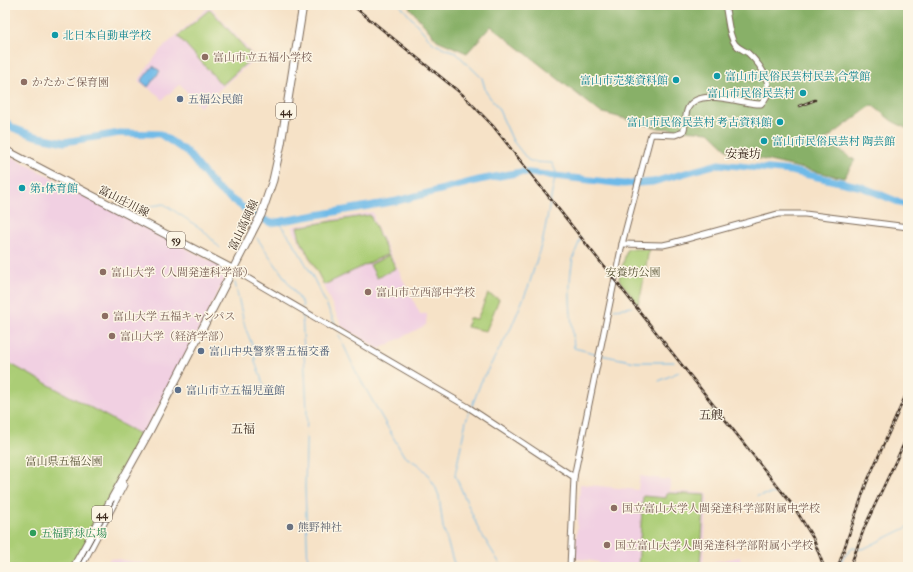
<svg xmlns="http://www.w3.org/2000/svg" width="913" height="572" viewBox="0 0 913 572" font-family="'IM FELL French Canon','Noto Serif JP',serif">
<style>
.built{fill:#f1d0e2}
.green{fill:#abcd76;stroke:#737c4a}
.forest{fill:#88b067;stroke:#626d42}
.water{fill:#6ebae8;stroke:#547283}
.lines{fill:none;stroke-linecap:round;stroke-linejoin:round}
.stream{stroke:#6ebae8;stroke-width:1}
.river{stroke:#6ebae8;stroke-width:7}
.minor-casing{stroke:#7c6a59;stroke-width:7}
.major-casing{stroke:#7c6a59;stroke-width:9}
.minor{stroke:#fff;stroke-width:5}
.major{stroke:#fff;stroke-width:7}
.tram{stroke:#3b2a1e;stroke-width:1}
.rail-casing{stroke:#3b2a1e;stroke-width:2.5}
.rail{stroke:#fcf5e5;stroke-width:1;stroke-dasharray:3;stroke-linecap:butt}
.culture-dot{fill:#0f9aa8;stroke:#fcf5e5;stroke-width:1.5}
.education-dot{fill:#8d6e63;stroke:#fcf5e5;stroke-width:1.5}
.service-dot{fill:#5c6f8a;stroke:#fcf5e5;stroke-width:1.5}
.worship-dot{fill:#6b7280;stroke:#fcf5e5;stroke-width:1.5}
.leisure-dot{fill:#2e9e5b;stroke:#fcf5e5;stroke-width:1.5}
.labels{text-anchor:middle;stroke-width:3;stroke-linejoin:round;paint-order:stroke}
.shield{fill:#fcf5e5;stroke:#75675a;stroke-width:1}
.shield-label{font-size:10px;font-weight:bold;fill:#3b2a1e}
.culture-label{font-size:11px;fill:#0d838f;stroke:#fcf5e5;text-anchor:start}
.education-label{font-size:11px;fill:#785e54;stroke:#fcf5e5;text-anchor:start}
.service-label{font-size:11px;fill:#4e5e75;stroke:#fcf5e5;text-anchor:start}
.street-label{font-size:11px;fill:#3b2a1e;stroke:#fcf5e5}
.park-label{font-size:11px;fill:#575334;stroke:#fcf5e5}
.worship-label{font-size:11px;fill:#5b616d;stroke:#fcf5e5;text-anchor:start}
.leisure-label{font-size:11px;fill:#27864d;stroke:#fcf5e5;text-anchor:start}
.neighbourhood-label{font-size:12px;fill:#3b2a1e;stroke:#fcf5e5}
</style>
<rect width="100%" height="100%" fill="#fcf5e5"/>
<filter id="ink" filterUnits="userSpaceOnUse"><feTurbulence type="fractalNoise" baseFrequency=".025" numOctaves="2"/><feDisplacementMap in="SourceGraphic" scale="8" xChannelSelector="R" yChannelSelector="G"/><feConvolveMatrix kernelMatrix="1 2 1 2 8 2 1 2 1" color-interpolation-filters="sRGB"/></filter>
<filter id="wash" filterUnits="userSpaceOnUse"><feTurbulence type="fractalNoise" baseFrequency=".012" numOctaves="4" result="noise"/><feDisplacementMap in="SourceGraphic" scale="16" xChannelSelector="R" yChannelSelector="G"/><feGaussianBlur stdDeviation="0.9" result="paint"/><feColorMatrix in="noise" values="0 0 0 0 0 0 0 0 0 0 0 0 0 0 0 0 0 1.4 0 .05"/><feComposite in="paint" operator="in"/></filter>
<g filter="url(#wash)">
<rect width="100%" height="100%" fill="#f6e2c7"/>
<!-- built -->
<g class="built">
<polygon points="210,6 254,56 254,59 200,107 180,84 162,100 158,95 138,81 161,49"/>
<polygon points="5,153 229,271 143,436 5,361"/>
<polygon points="373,212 375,223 420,314 427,314 426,325 379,349 342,326 316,270 294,232 293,226"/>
<polygon points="640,476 670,480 670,491 708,493 703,564 740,557 742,567 598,567 598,562 575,558 580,484 638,490"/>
<polygon points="110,558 168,567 106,567"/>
</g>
<!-- green -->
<g class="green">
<polygon points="210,9 253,57 222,85 178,36"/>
<polygon points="370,215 388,254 324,285 300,239 297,227"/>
<polygon points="627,249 649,249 641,294 638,304 619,279"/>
<polygon points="389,255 396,268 377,278 370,265"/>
<polygon points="488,294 499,299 486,331 467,327 469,318 477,319"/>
<polygon points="5,361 143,436 73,567 5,567"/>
<polygon points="715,411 720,419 707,421 706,412"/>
<polygon points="667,493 705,495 700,565 694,567 638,567 643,496 666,498"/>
</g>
<!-- forest -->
<polygon class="forest" points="411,5 908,5 908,129 892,121 872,105 824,141 855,160 844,178 730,152 709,132 659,128 600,112 491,26 467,53 437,40 409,7"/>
<!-- water -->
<polygon class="water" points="153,66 160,71 148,87 141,81"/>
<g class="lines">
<!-- stream -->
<g class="stream">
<polyline points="400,5 434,44 455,52 482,78 486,92 498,108 513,141 528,160 533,162 552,163 556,172 543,239 529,285 511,328 481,382 472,406"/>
<polyline points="126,210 164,204 203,230 220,248"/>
<path d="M278,222c20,22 46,76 58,104"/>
<polyline points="257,238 303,304 302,307"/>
<path d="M581,238c-3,8 -8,17 -9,26 -5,28 0,57 2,84l24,6"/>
<polyline points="235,283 245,327 255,352 255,362 268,396"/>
<polyline points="614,309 632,307"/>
<polyline points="302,313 307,410 305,487 308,567"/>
<polyline points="339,335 356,372 404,456 419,465 427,473 435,486 439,496 443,527 455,567"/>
<polyline points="601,355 636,362 674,362"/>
<polyline points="659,381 681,371"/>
<polyline points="470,411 466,421 455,475 479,530 502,567"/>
<polyline points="757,496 776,493"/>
<polyline points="835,567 852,548 863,549 908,527"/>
</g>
<!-- river -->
<polyline class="river" points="5,121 13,128 35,136 64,142 120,133 160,134 187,152 216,188 252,214 271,223 397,201 479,180 521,172 624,184 653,182 718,164 791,171 862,187 908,206"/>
</g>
</g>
<g filter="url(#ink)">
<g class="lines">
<!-- minor casing -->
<g class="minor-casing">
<g id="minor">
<polyline points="622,244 663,245 672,243 778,214 805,214 908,227"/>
<polyline points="234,270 468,407 574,477"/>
<path d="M570,567l4,-90 48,-233 29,-110 24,1 8,-3c4,-8 1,-16 5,-24 11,-22 56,-3 73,-4 17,-16 0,-39 -13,-51 -4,-3 -9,-4 -13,-9 -7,-9 -7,-28 -10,-39"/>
</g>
</g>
<!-- major casing -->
<g class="major-casing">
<g id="major">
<polyline points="5,150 234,270"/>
<polyline points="74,567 150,430 261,215 273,180 281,144 303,5"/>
<polyline points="80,567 123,485"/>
</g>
</g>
<!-- minor -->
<use href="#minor" class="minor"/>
<!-- major -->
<use href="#major" class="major"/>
<!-- tram -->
<polyline class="tram" points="78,567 114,501"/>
<!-- rail casing -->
<g class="rail-casing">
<g id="rail">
<polyline points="352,5 463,95 493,126 794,507 813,538 824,567"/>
<polyline points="799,106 815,100"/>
<polyline points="838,567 866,484 908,390"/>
<polyline points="850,567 865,526 908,435"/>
</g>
</g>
<!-- rail -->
<use href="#rail" class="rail"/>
</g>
</g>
<!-- markers -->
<g class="culture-dot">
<circle cx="55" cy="35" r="4"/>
<circle cx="717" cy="76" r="4"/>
<circle cx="676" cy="80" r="4"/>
<circle cx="803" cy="93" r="4"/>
<circle cx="780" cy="122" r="4"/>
<circle cx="764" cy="141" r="4"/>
<circle cx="22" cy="188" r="4"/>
</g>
<g class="education-dot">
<circle cx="205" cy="57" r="4"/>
<circle cx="24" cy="82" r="4"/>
<circle cx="103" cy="272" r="4"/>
<circle cx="368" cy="292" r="4"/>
<circle cx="105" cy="316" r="4"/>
<circle cx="112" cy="336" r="4"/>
<circle cx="614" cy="508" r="4"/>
<circle cx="607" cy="545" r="4"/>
</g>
<g class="service-dot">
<circle cx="180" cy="99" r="4"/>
<circle cx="201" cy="351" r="4"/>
<circle cx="178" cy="390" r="4"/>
</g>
<circle class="worship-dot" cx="290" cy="527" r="4"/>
<circle class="leisure-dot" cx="33" cy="533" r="4"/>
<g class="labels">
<!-- shield labels -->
<g class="shield">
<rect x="276" y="103" width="20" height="16" rx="3"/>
<rect x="167" y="232" width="18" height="16" rx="3"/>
<rect x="92" y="506" width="20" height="16" rx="3"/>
</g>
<g class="shield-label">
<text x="286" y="115">44</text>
<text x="176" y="244">59</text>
<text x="102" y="518">44</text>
</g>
<!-- culture labels -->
<g class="culture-label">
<text x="63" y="39">北日本自動車学校</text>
<text x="725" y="80">富山市民俗民芸村民芸 合掌館</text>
<text x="668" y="84" text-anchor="end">富山市売薬資料館</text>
<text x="795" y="97" text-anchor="end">富山市民俗民芸村</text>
<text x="772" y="126" text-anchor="end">富山市民俗民芸村 考古資料館</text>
<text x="772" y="145">富山市民俗民芸村 陶芸館</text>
<text x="30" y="192">第1体育館</text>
</g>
<!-- education labels -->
<g class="education-label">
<text x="213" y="61">富山市立五福小学校</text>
<text x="32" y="86">かたかご保育園</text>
<text x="111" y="276">富山大学（人間発達科学部）</text>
<text x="376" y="296">富山市立西部中学校</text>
<text x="113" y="320">富山大学 五福キャンパス</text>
<text x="120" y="340">富山大学（経済学部）</text>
<text x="622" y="512">国立富山大学人間発達科学部附属中学校</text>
<text x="615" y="549">国立富山大学人間発達科学部附属小学校</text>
</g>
<!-- service labels -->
<g class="service-label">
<text x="188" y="103">五福公民館</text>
<text x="209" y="355">富山中央警察署五福交番</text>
<text x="186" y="394">富山市立五福児童館</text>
</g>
<!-- street labels -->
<g class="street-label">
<text transform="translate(124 201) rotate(27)" y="4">富山庄川線</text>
<text transform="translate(243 225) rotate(-65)" y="4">富山高岡線</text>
</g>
<!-- park labels -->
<g class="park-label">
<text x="633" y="276">安養坊公園</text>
<text x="64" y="465">富山県五福公園</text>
</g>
<!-- worship labels -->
<g class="worship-label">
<text x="298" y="531">熊野神社</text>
</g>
<!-- leisure labels -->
<g class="leisure-label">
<text x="41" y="537">五福野球広場</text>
</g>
<!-- neighbourhood labels -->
<g class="neighbourhood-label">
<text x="743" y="158">安養坊</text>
<text x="711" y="419">五艘</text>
<text x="243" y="433">五福</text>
</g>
</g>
<!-- margin -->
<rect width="913" height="572" fill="none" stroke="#fcf5e5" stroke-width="20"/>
</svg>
